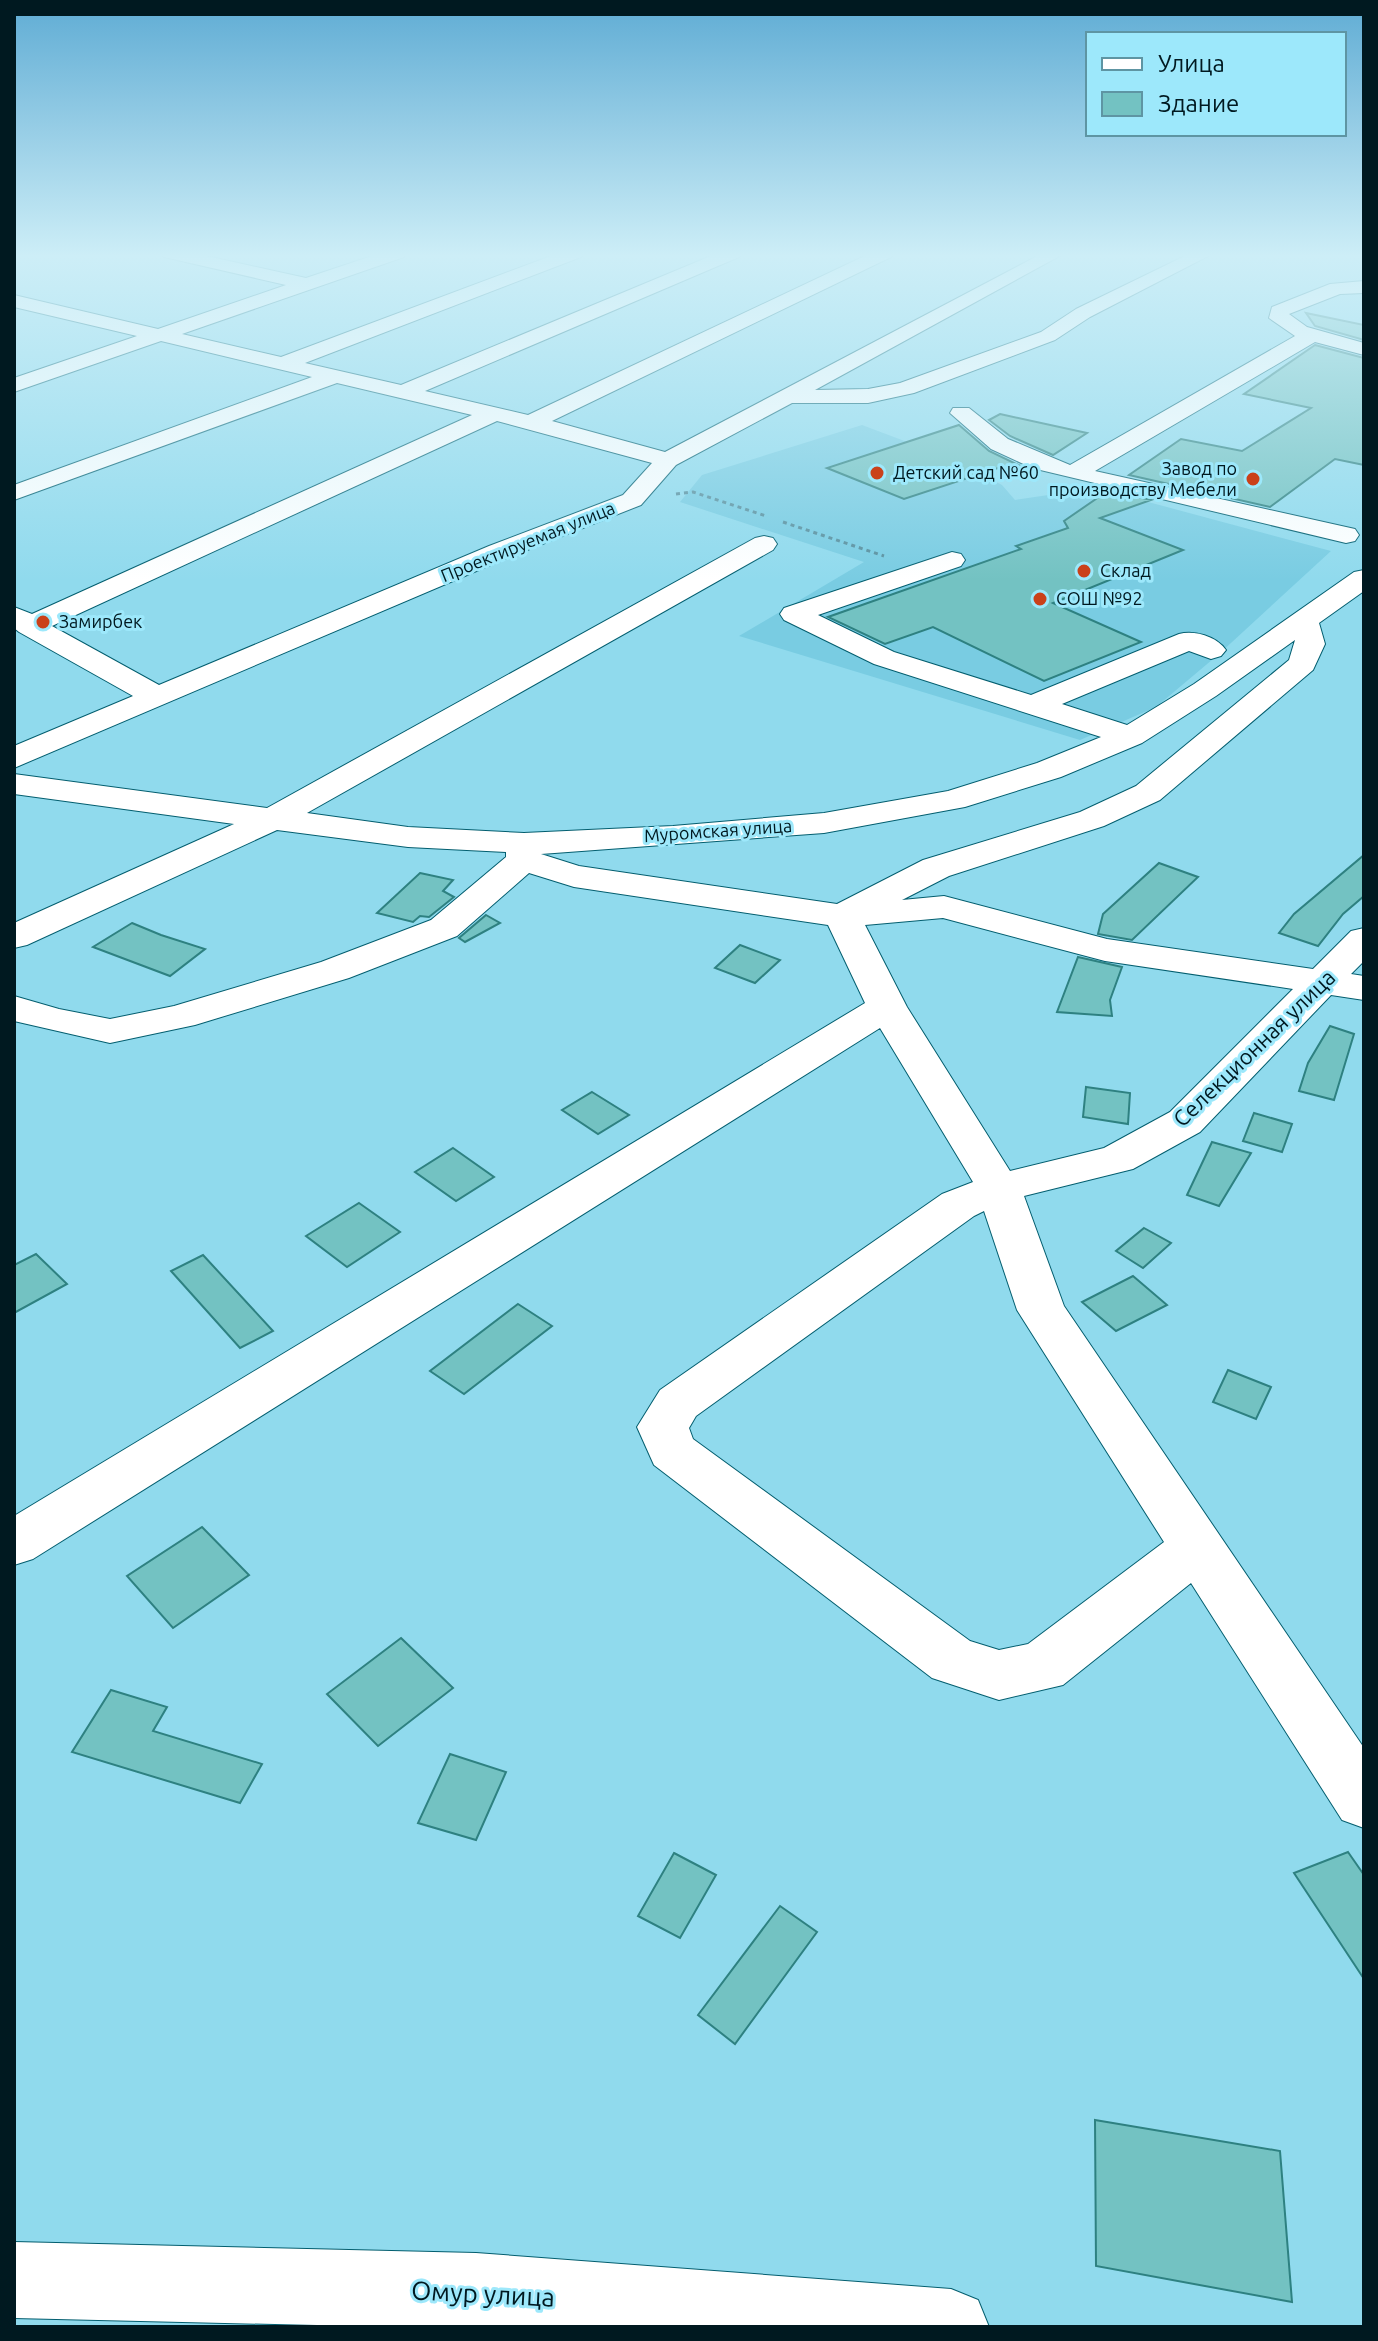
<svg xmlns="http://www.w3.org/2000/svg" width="1378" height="2341" viewBox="0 0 1378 2341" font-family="Ubuntu,sans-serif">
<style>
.built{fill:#79cce2}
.building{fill:#73c2c2;stroke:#2e8181;stroke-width:2}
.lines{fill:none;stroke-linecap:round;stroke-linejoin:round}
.minor-casing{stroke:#035e6f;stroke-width:2}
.path{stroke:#59909f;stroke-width:3;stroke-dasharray:4 4;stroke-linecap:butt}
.minor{fill:#fff;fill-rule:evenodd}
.poi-dot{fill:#ca411a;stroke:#9de8fb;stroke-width:3}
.labels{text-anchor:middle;stroke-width:6;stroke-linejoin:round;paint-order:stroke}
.far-poi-label{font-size:18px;fill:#001920;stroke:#9de8fb;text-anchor:start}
.far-street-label{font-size:18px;fill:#001920;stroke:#9de8fb}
.street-label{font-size:22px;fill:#001920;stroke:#9de8fb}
.near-street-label{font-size:26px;fill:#001920;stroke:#9de8fb}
</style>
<rect width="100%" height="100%" fill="#90daed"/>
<!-- built -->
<polygon class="built" points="862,425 955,460 1002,485 1015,500 1096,488 1331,551 1219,654 1156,707 1080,740 739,636 864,562 680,502 702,475"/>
<!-- building -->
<g class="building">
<polygon points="1306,313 1364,325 1364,340 1315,326"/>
<polygon points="1315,345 1364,358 1364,465 1335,459 1270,507 1129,475 1181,439 1242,451 1311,408 1244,394"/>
<polygon points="1000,414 1087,433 1053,455 1010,436 989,420"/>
<polygon points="959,425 989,451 1029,470 1018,477 998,468 904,499 827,468"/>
<polygon points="1109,490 1151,500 1100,518 1183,550 1053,603 1141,642 1044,681 933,627 885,644 828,617 1021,549 1016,546 1068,528 1064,521"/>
<polygon points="1364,855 1364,896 1343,914 1318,946 1279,933 1294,914"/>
<polygon points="1159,863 1198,877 1132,940 1098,934 1103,914"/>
<polygon points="420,873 453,880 443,891 454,897 429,917 420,916 413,922 377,913"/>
<polygon points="486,915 500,923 465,942 459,938"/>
<polygon points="132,923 161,935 205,949 170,976 93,947"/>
<polygon points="740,945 780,960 755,983 715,968"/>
<polygon points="1078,957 1122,967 1110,1000 1112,1016 1057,1012"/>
<polygon points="1330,1026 1354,1034 1334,1100 1299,1091 1308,1063"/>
<polygon points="1086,1087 1130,1093 1128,1124 1083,1117"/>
<polygon points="592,1092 629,1115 598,1134 562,1110"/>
<polygon points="1254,1113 1292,1124 1282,1152 1243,1141"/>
<polygon points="1212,1142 1251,1153 1219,1206 1187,1195"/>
<polygon points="453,1148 494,1177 456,1201 415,1172"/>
<polygon points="359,1203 400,1232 347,1267 306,1236"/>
<polygon points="1144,1228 1171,1243 1143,1268 1116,1251"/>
<polygon points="36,1254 67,1284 14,1313 14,1265"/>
<polygon points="203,1255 273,1331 240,1348 171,1271"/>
<polygon points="1133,1276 1167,1305 1116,1331 1082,1302"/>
<polygon points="518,1304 552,1326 464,1394 430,1371"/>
<polygon points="1228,1370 1271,1387 1256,1419 1213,1402"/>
<polygon points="202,1527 249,1575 173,1628 127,1576"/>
<polygon points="401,1638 453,1688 378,1746 327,1694"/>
<polygon points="111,1690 167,1707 153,1731 262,1764 240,1803 72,1752"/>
<polygon points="450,1754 506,1772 476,1840 418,1823"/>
<polygon points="1348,1852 1364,1875 1364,1979 1294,1873"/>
<polygon points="674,1853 716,1875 680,1938 638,1916"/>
<polygon points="780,1906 817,1932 735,2044 698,2015"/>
<polygon points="1095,2120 1280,2151 1292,2302 1096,2266"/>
</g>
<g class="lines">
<!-- minor casing -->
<g class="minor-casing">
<g id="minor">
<path d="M161,253h32l113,25 75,-25h26l-3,4 -222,77 99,23 278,-104h25l-3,4 -276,106 96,22 317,-132h24l-3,4 -314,134 103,24 343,-162h23l-3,4 -339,164 113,31 378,-199h22l-250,137 53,-1 32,-6 141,-51 35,-23 115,-56h23l-124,64 -35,23 -141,53 -46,10h-76l-116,62 -35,40 -134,53 -493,210v-22l119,-50 -114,-64 -5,-4v-21l18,7 440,-199 -135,-32 -323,117v-15l298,-108 -151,-36 -147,51v-14l123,-42 -123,-29v-12l144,34 128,-44 -122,-28zM497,421l155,42 -29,32 -134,51 -330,139 -107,-59z"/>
<polygon points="1364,281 1364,293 1340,294 1289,314 1307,327 1364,343 1364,355 1315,342 1095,471 1355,529 1359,535 1355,541 1346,543 1032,468 991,449 950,413 953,408 969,408 1008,439 1070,465 1295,336 1269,318 1272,307 1330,284"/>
<path d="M764,536l9,2 4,6 -4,6 -466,263 101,14 116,6 149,-7 151,-13 124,-22 89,-28 64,-26 -227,-73 -90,-44 -4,-6 4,-6 168,-56 9,2 4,6 -4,6 -143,49 76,37 137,43 148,-61c15,-4 37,2 47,16l-5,6 -10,3 -22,-8 -127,53 65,21 67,-41 160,-112 10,-2v21l-45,32 6,21 -12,26 -153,130 -56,26 -155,50 -47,24 42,-4 163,43 206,30 38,-38 13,-3v33l-13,13 13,2v24l-33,-5 -131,137 -67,37 -109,27 40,110 300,442v80l-22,-8 -151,-237 -128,102 -64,15 -67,-22 -278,-213 -17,-38 23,-37 282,-196 31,-12 -93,-154 -847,531 -19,6v-49l851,-513 -37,-78 -254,-38 -45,-14 -72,63 -108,42 -154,47 -85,18 -96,-22v-25l45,13 51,10 64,-13 147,-44 110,-42 75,-63v-5l-98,-5 -131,-17 -250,115 -13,3v-25l220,-99 -220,-30v-20l253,34 488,-270zM1295,640l-6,20 -153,126 -56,26 -157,48 -86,44 -258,-38 -38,-12 283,-21 141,-26 96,-30 81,-34 74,-47zM943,918l162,43 188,28 -123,123 -66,36 -94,23 -103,-164 -42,-82zM984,1211l33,99 147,232 -136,102 -29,6 -29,-9 -277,-202 -4,-11 7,-12 278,-200z"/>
<polygon points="14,2242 476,2253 951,2289 978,2300 989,2327 401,2327 14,2318"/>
</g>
</g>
<!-- path -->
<g class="path">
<polyline points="676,494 693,492 766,516"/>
<polyline points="783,522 884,556"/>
</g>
<!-- minor -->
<use href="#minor" class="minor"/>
</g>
<!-- sky -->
<linearGradient id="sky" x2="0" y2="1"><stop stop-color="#5facd4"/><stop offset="0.44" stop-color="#cdeef7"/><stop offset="1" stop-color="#cdeef7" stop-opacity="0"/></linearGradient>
<rect width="1378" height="581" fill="url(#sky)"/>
<!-- markers -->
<g class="poi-dot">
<circle cx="877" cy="473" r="8"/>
<circle cx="1253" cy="479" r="8"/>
<circle cx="1084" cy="571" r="8"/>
<circle cx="1040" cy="599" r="8"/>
<circle cx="43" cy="622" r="8"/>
</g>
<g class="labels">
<!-- far-poi labels -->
<g class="far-poi-label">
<text x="1237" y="475" text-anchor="end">Завод по<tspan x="1237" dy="21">производству Мебели</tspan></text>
<text x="893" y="479">Детский сад №60</text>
<text x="1100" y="577">Склад</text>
<text x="1056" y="605">СОШ №92</text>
<text x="59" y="628">Замирбек</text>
</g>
<!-- far-street labels -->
<g class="far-street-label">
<text transform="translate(528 542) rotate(-22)" y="6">Проектируемая улица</text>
<text transform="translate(718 831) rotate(-4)" y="6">Муромская улица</text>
</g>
<!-- street labels -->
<g class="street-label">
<text transform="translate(1254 1048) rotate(-44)" y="8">Селекционная улица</text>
</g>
<!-- near-street labels -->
<g class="near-street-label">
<text transform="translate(483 2294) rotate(3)" y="9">Омур улица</text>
</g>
</g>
<!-- border -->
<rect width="1378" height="2341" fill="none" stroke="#001920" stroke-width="32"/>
<!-- legend -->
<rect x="1086" y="32" width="260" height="104" fill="#9de8fb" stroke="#5e95a3" stroke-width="2"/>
<rect x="1102" y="58" width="40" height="12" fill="#ffffff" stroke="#5e95a3" stroke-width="2"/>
<text x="1158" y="72" font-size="24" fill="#001920">Улица</text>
<rect x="1102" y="92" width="40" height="24" fill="#73c2c2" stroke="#5e95a3" stroke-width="2"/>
<text x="1158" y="112" font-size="24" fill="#001920">Здание</text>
</svg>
